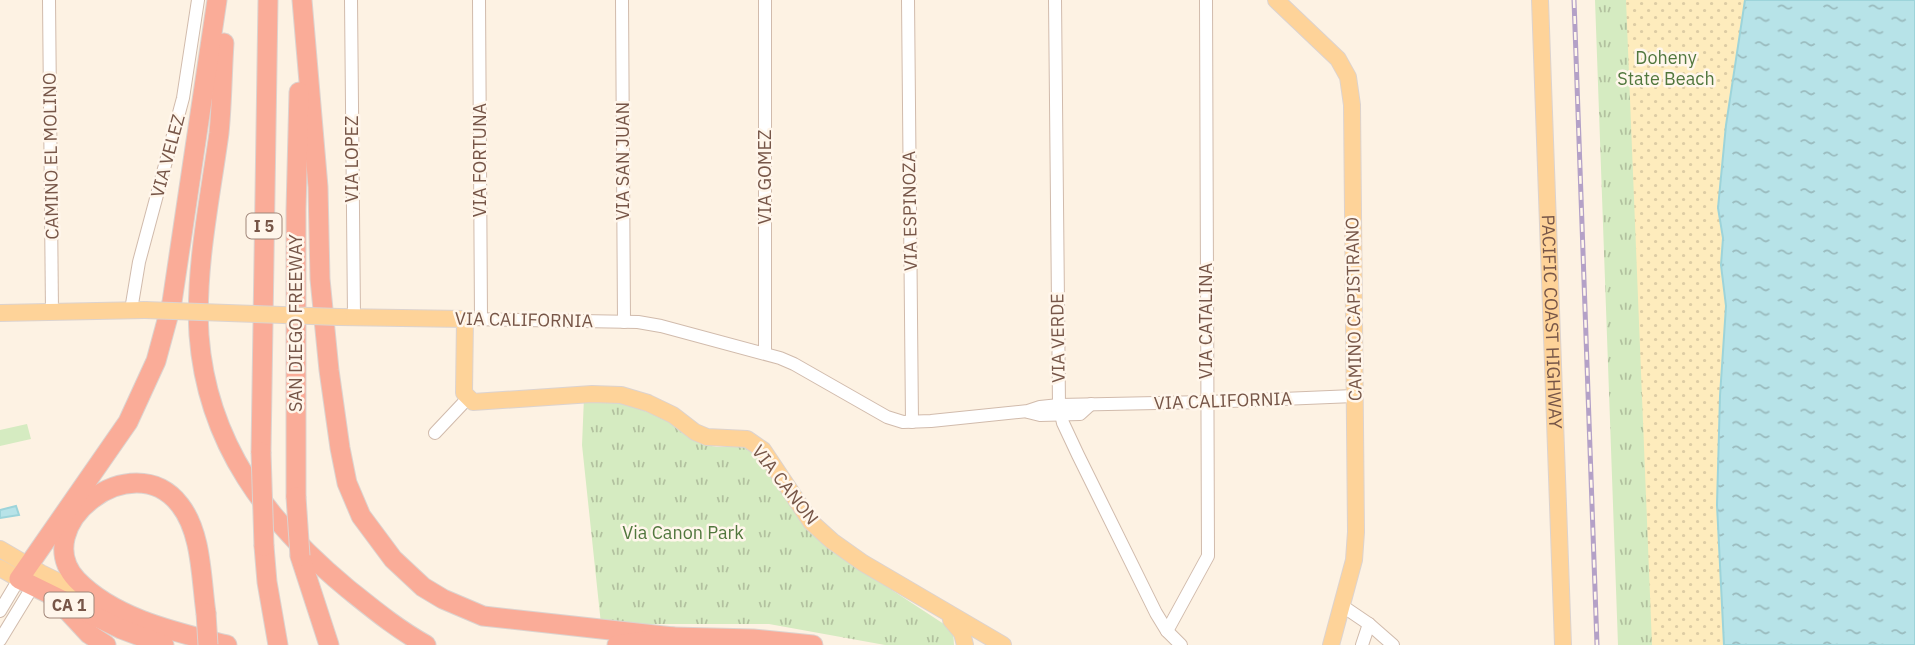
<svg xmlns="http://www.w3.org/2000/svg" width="1915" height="645" viewBox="0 0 1915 645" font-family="'IBM Plex Sans',sans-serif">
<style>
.grass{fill:url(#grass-tufts)}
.sand{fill:url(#sand-dots)}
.pitch{fill:#d5ebc1}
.water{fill:url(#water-ripples);stroke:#9dd4da;stroke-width:2}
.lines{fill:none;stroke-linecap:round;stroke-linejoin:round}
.minor-casing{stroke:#d1bbac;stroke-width:14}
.major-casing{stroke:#dcd3cf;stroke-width:18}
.highway-casing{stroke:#dcd3cf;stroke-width:21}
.minor{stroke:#fff;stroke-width:12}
.major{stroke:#fed399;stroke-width:16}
.highway{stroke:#faac98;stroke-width:19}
.rail-casing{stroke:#b4a1c7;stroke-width:5}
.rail{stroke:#fff6eb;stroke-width:2.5;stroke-dasharray:8;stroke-linecap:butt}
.major-bridge-casing{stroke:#dcd3cf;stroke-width:18;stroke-linecap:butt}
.highway-bridge-casing{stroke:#dcd3cf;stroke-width:21;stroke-linecap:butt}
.major-bridge{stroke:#fed399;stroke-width:16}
.highway-bridge{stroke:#faac98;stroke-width:19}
.labels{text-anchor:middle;stroke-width:5;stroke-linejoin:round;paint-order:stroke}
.shield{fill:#fff6eb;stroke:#a08679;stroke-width:2}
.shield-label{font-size:16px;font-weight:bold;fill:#775648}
.park-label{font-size:18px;fill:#51773d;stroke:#fff6eb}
.street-label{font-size:18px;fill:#775648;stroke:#fff6eb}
</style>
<defs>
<pattern id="grass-tufts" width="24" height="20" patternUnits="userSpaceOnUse" patternTransform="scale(1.75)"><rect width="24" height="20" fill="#d5ebc1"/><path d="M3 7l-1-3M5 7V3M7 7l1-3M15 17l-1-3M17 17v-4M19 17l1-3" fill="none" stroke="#b2c19f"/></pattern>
<pattern id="sand-dots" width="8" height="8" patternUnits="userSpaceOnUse" patternTransform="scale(1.75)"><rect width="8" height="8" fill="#feecbd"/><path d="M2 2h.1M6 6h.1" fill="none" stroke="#ddcca4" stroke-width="1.8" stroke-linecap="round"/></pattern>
<pattern id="water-ripples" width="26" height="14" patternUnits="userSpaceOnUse" patternTransform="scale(1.75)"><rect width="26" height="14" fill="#b7e3e8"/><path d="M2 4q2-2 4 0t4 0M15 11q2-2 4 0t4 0" fill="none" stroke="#9abbbe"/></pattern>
</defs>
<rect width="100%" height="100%" fill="#fdf2e3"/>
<!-- grass -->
<g class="grass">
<polygon points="1595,0 1745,0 1717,505 1724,645 1618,645"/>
<polygon points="584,397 622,397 638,408 673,423 701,444 717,447 744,447 756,452 846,560 953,630 954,645 885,645 769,624 601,624 582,445"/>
</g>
<!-- sand -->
<polygon class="sand" points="1626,0 1745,0 1726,125 1718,208 1723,238 1721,265 1726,306 1720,396 1717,505 1724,645 1652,645"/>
<!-- pitch -->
<polygon class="pitch" points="27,424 31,439 0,446 0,430"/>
<!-- water -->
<g class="water">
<polygon points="1745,0 1915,0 1915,645 1724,645 1717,505 1720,396 1726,306 1721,265 1723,238 1718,208 1726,125"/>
<polygon points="16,506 19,515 0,518 0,510"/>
</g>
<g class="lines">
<!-- minor casing -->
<g class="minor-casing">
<g id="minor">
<polyline points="49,0 52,312"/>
<polyline points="351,0 354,317"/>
<polyline points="479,0 481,319"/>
<polyline points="622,0 624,322"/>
<polyline points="765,0 765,353"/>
<polyline points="908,0 912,422"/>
<polyline points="1055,0 1059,405 1063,423 1078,455 1156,613 1167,631 1181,645"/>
<polyline points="131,310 139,262 183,98 198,0"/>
<polyline points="465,319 638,322 661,326 780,358 794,364 887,417 903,422 931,421 1028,411 1040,407 1059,405 1206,402 1354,396"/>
<polyline points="1028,412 1040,415 1080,414 1091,404"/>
<polyline points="435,433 468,398"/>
<polyline points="1341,605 1369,624 1393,645"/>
<polyline points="0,611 19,579"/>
<polyline points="1167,631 1208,556 1206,0"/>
<polyline points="0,640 36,581"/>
<polyline points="1362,645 1369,624"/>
</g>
</g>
<!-- major casing -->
<g class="major-casing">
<g id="major">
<polyline points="1276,0 1338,59 1348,77 1352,105 1356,532 1354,560 1331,645"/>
<path id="s1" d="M1540,0l23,645"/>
<polyline points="0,313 145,310"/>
<polyline points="339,317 465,319 464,393 473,402 592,394 621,395 648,403 673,415 695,432 707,437 747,439 763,450 811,522 832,541 863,563 1003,645"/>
<polyline points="0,549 41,573 92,598"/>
<polyline points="0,568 19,579"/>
<polyline points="951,620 962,633 965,645"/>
</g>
</g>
<!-- highway casing -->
<g class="highway-casing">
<g id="highway">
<polyline points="302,0 318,187 320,279 329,370 340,448 347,483 361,516 393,559 423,587 443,599 483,616 673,637"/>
<path d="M224,43c-2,30 -2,61 -5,90 -9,66 -24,135 -20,202 8,109 68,187 149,254 25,20 49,40 78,56"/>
<polyline points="261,452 268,0"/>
<polyline points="296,497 296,210 299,92"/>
<polyline points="264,546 267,582 278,645"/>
<polyline points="300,556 329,645"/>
<polyline points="63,606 89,634 106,645"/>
<path d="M206,613c-5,-34 -4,-80 -26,-108 -48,-62 -153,22 -103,75 38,39 99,52 150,65"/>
<polyline points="164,645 121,629 19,579 128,422 156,361 172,302 217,0"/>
<polyline points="617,645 673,637 753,639 813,645"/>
</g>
</g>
<!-- minor -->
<use href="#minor" class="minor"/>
<!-- major -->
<use href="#major" class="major"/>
<!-- highway -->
<use href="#highway" class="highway"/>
<!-- rail casing -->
<g class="rail-casing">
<polyline id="rail" points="1574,0 1597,645"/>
</g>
<!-- rail -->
<use href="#rail" class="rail"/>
<!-- major-bridge casing -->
<g class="major-bridge-casing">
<polyline id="major-bridge" points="145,310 339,317"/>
</g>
<!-- highway-bridge casing -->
<g class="highway-bridge-casing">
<g id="highway-bridge">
<polyline points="261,452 264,546"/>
<polyline points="296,497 300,556"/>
<polyline points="206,613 208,645"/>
</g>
</g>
<!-- major-bridge -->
<use href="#major-bridge" class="major-bridge"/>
<!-- highway-bridge -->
<use href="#highway-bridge" class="highway-bridge"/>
</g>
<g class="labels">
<!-- shield labels -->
<g class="shield">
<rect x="246.5" y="213.5" width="35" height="25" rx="5"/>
<rect x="44.5" y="592.5" width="49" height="25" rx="5"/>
</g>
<g class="shield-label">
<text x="264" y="232">I 5</text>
<text x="69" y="611">CA 1</text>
</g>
<!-- park labels -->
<g class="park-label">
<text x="1666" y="64">Doheny<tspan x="1666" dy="21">State Beach</tspan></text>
<text x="683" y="539">Via Canon Park</text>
</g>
<!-- street labels -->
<g class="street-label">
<text transform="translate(51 156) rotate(-91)" y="6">CAMINO EL MOLINO</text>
<text transform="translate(168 156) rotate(-75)" y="6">VIA VELEZ</text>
<text transform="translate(352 159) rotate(-90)" y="6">VIA LOPEZ</text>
<text transform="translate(480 160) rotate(-90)" y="6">VIA FORTUNA</text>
<text transform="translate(623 161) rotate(-90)" y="6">VIA SAN JUAN</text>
<text transform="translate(765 177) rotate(-90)" y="6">VIA GOMEZ</text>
<text transform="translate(910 211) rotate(-91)" y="6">VIA ESPINOZA</text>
<text transform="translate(1354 309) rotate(-91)" y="6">CAMINO CAPISTRANO</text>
<text transform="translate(524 320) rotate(1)" y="6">VIA CALIFORNIA</text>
<text transform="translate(1206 321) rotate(-90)" y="6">VIA CATALINA</text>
<text dy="6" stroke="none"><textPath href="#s1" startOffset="322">PACIFIC COAST HIGHWAY</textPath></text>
<text transform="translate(296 323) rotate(-90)" y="6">SAN DIEGO FREEWAY</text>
<text transform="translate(1058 338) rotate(-91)" y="6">VIA VERDE</text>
<text transform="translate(1223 401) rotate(-2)" y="6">VIA CALIFORNIA</text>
<text transform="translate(785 485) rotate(52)" y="6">VIA CANON</text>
</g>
</g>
</svg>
